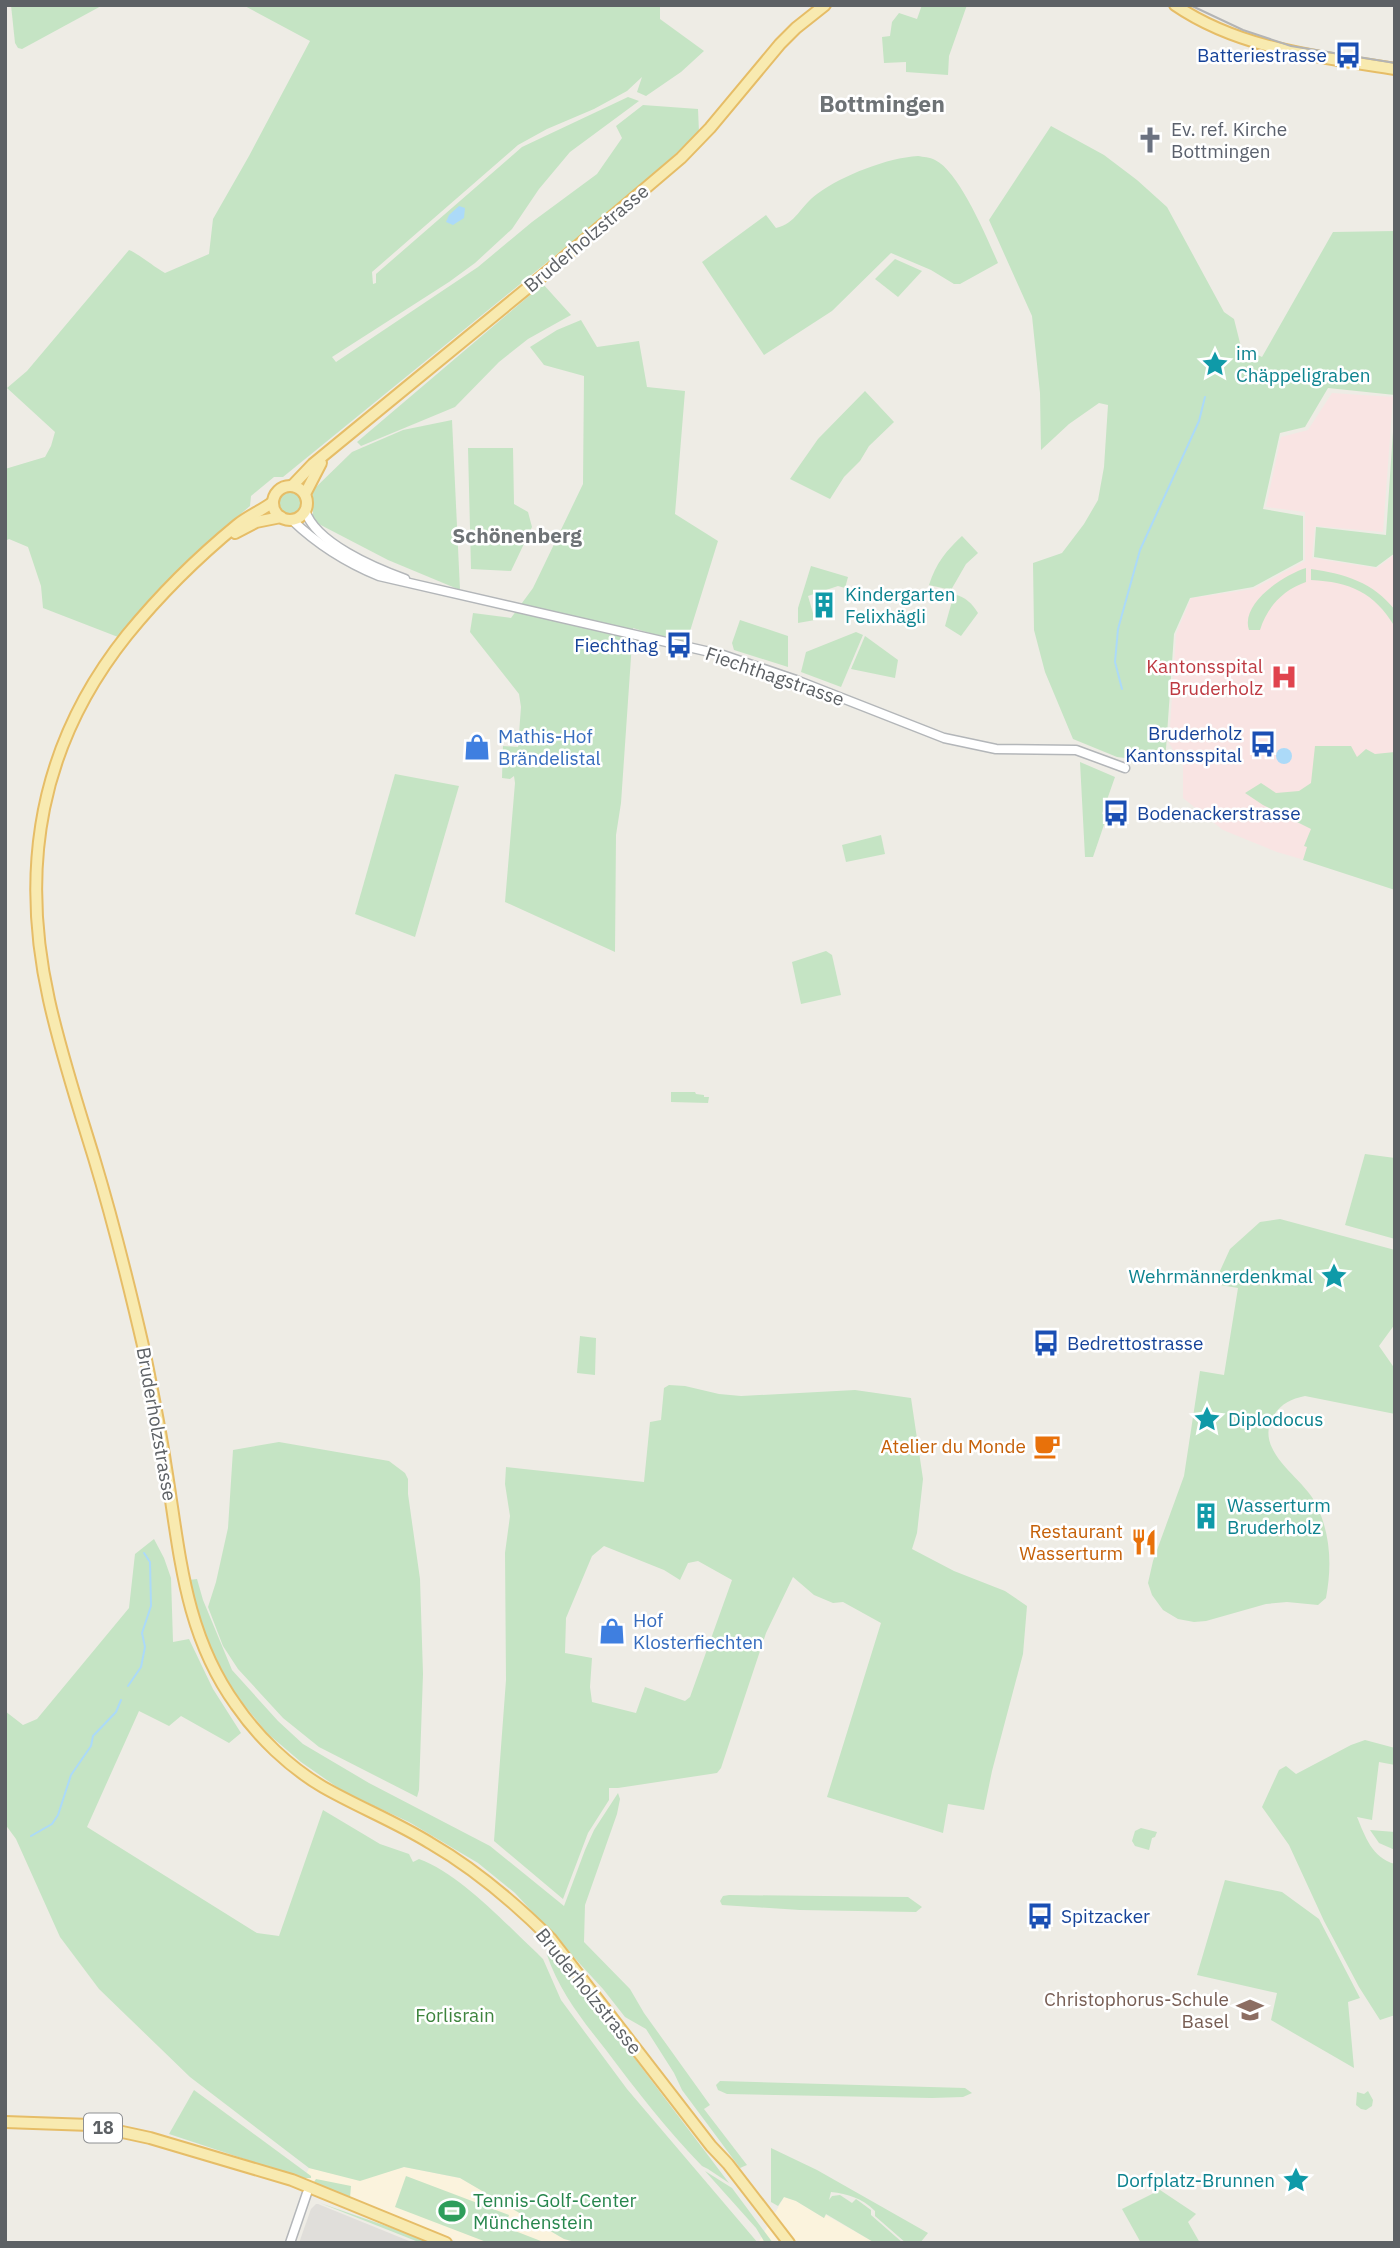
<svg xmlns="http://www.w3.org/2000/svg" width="1400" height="2248" viewBox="0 0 1400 2248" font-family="'IBM Plex Sans',sans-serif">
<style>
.commercial{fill:#fbf3dd}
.industrial{fill:#e0deda}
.medical{fill:#f9e4e3}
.green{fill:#c5e4c4;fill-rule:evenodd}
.water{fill:#acdaf8}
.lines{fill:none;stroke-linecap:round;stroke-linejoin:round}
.stream{stroke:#acdaf8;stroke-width:2}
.minor-casing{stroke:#b3b6b9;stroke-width:11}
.major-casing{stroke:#e6bd67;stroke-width:14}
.minor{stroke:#fff;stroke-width:8}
.major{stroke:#f8eab0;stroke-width:10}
.tram{stroke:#b3b4b5;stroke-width:2}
.labels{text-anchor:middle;stroke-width:5;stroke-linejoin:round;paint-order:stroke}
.shield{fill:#fff;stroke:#8e9093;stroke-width:2}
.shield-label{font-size:18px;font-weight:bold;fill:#5d6165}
.transit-label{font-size:19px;fill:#164399;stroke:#fff;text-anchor:end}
.worship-label{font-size:19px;fill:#5b616d;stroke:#fff;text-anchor:start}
.street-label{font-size:19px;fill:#5d6165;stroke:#fff}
.culture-label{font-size:19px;fill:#0d838f;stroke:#fff;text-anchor:start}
.health-label{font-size:19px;fill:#be3a42;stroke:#fff;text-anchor:end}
.shop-label{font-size:19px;fill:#366cbe;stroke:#fff;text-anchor:start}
.food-label{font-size:19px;fill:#c56008;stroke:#fff;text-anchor:end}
.education-label{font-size:19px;fill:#785e54;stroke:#fff;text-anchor:end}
.park-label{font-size:19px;fill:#3d843d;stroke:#fff}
.leisure-label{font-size:19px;fill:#27864d;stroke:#fff;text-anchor:start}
.neighbourhood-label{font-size:21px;font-weight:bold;fill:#6e7376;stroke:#fff}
.quarter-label{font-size:23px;font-weight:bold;fill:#6e7376;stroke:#fff}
</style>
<rect width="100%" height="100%" fill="#eeece5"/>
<!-- commercial -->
<g class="commercial">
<polygon points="404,2167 460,2178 564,2239 579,2243 461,2243 304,2179 309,2168 360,2180"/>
<polygon points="784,2197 796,2201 824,2218 826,2215 875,2243 758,2243"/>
</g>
<!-- industrial -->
<polygon class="industrial" points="316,2204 318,2204 414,2243 299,2243 311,2209"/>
<!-- medical -->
<polygon class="medical" points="1332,393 1393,397 1383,532 1315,526 1312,558 1377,568 1395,554 1395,866 1386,884 1277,852 1223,830 1183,798 1183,766 1169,743 1176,634 1191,598 1253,589 1305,561 1305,512 1266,507 1281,437 1308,430"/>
<!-- green -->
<g class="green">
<polygon points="11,5 103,5 22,49 18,48 15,43"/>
<path d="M243,5h417v14l44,32 -23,21 -35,24 -9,-4 5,-15 -15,14 -33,18 -47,20 -29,16 -146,127 1,12 3,-1v-9l146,-127 106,-50 11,4 -69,51 -31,37 -27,40 -37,34 -26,19 -117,75 4,5 142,-95 54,-45 65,-48 25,-36 -6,-12 27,-21 55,4 1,23 -56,52 -360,293h-9l-23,19 -1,10c-48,40 -91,84 -132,131l-75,-29 -2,-22 -13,-39 -19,-8 -4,2v-72l40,-12 6,-11 4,-14 -48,-44 20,-17 102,-121c10,4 25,17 36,23l44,-19 4,-35 36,-63 61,-115z"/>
<polygon points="922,5 967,5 949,56 948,75 906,72 906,62 884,63 882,37 890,36 892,22 899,13 917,19"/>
<polygon points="1051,126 1104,155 1137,180 1167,207 1224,312 1234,319 1241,347 1262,357 1333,232 1395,231 1395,395 1328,388 1305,427 1280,433 1263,509 1303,516 1303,560 1253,587 1190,598 1174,634 1165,763 1117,757 1073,739 1045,672 1034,630 1033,563 1062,553 1084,524 1098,500 1104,467 1108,405 1099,403 1069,424 1041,450 1040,393 1032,316 989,220"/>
<path d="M918,156c5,1 12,1 17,4 24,11 52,78 63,103l-38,21h-6l-23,-14 -40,-17 -59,58 -68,44 -62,-93 64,-47 10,13c20,-4 25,-23 41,-34 26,-19 70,-36 101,-38z"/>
<polygon points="895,259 922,271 898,297 875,279"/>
<polygon points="543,284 571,315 528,339 499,362 455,407 361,446 357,442"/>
<polygon points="581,320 597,347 639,341 647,387 685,391 675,514 718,541 686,644 633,628 621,803 616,835 615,952 505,902 515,783 514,776 510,779 502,778 503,746 518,747 521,707 519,694 470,632 473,613 511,618 533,588 583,484 584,376 544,365 530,347 557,330"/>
<polygon points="865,391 894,422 869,446 860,461 844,477 830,499 790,479 818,439"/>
<polygon points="1395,402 1395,553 1376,567 1314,557 1316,527 1386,535"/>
<polygon points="452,420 460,590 388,560 313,521 313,490 352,452 403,430"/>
<polygon points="468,448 513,448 514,504 528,512 532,527 511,571 471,569"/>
<circle cx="290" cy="503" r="13"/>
<path d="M962,536l16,17 -12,11 -15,26 -22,-5c7,-22 17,-34 33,-49z"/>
<polygon points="811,566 848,577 845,588 838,586 808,596 815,620 798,623 798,608"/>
<path d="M1306,568v14c-23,8 -39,25 -46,48h-11c-9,-27 35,-55 57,-62z"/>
<path d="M1311,569c34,5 62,13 84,41v17c-21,-35 -45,-45 -84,-47z"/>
<path d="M954,594c12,4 17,8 24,19l-17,23 -16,-10z"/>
<polygon points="740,620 788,636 788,667 734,650 732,643"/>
<polygon points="856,632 863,635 841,687 801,672 806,652"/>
<polygon points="865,636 898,660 895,678 851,669"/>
<polygon points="1315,746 1351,746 1357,757 1366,749 1375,754 1395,752 1395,890 1303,860 1307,847 1304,846 1311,829 1263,805 1245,793 1261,783 1276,793 1299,791 1311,783"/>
<polygon points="1080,762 1115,777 1102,814 1107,816 1093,857 1085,857"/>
<polygon points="395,774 459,786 415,937 355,914"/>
<polygon points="881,835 885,854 846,862 842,845"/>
<polygon points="826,951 832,955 841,995 801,1004 792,962"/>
<polygon points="671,1092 695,1092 696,1094 704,1095 704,1097 709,1097 708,1103 671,1102"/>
<polygon points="1365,1154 1395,1158 1395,1239 1345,1225"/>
<path d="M1280,1219l115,31v74l-16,22 16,23v45l-90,-18c-14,3 -23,7 -31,19 -22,35 27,61 41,87 16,31 17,64 11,96l-8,7 -31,-3 -21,2 -60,17 -12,1 -16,-3 -15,-9 -11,-15 -4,-12 5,-22 31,-85 16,-105 24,4 14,-87 -24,-4 16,-35 30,-27z"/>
<polygon points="580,1336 596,1338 595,1375 577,1373"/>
<path d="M669,1385l16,1 34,8 22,2 114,-6 56,8 12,81 -6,54 -5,16 42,22 51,20 22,15 -4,48 -31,117 -8,39 -36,-6 -5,29 -116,-36 54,-174 -38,-21 -10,1 -19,-8 -21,-18 -27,56 -45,135 -4,5 -99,15h-9v12l-21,33 -25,66 -69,-58 12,-161 -1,-127 5,-37 -5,-32 1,-17 138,15 6,-60 11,-2 3,-32zM604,1546l60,24 16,10 8,-17 10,-2 34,19 -42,117 -5,4 -40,-14 -9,26 -44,-11 -2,-15 2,-29 -27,-5 1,-35 26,-62z"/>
<polygon points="279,1442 389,1461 405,1473 408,1479 408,1494 420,1579 423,1674 419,1790 417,1797 319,1747 283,1718 238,1669 223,1646 208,1607 216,1582 228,1528 233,1450"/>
<path d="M154,1539l10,19 7,20 2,64 16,-3 24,50 28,44 -12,10 -48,-27 -12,10 -30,-15 -52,116 170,106 22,3 44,-126 57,34 29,10 4,8 6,-3c41,15 86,64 118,94l6,6 18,41 66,89 131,154h-179l-15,-4 -104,-61 -56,-11 -44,14 -51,-13 -119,-91 -91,-88 -39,-52 -44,-98 -11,-15v-113l18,14 14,-6 92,-111 6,-54z"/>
<polygon points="197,1579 203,1600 232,1670 278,1721 303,1744 369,1783 490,1846 564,1906 585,1850 594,1830 618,1793 620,1799 617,1814 585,1905 584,1942 630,1989 644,2013 710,2105 704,2109 747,2165 740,2168 682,2090 674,2073 646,2029 625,2017 603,1989 515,1893 478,1863 409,1822 344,1792 301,1762 267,1733 232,1690 214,1658 201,1625 189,1580"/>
<path d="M1365,1740l30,8v17l-16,-3 -7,58 -15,-3c8,19 15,41 38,47v151l-15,5 -21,-33 -35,-66 -35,-76 -27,-38 17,-37 7,-4 10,8 55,-29z"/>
<polygon points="1141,1828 1157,1832 1155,1837 1152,1838 1149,1850 1135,1846 1132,1841 1135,1831"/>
<polygon points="1370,1830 1395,1832 1395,1850 1379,1843"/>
<polygon points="1225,1880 1282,1892 1319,1919 1360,1998 1348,2002 1354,2068 1271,2020 1277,1993 1197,1975"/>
<polygon points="729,1895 908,1897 922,1907 916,1912 800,1910 722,1905 720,1901 723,1896"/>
<path d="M551,1948l178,235 -21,-14 -6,-3c-35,-36 -66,-76 -96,-116 -23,-29 -47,-59 -59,-95z"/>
<polygon points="720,2081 965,2088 972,2093 963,2097 932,2098 727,2094 718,2090 716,2085"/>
<polygon points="194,2090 311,2176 311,2178 302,2178 169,2134"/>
<polygon points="1368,2091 1373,2100 1372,2106 1366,2110 1361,2109 1356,2105 1357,2092 1364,2094"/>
<path d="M771,2148l46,22 111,63 -8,10h-14l-31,-27v-5c-13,-13 -27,-17 -44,-19l-2,8 3,-4 8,-1 12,8 4,-4 15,11v5l32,28h-28l-49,-29 -2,4 -28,-17 -12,-4 -6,9 -7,-4z"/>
<polygon points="705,2171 732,2188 773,2243 765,2243 756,2228"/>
<polygon points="406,2176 509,2215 505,2227 546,2243 489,2243 395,2207"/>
<polygon points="316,2179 351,2186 350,2198 320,2186 314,2182"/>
<polygon points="1160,2190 1196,2214 1188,2222 1200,2243 1141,2243 1122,2209"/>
<polygon points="320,2203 435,2243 421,2243"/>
</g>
<!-- water -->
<g class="water">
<polygon points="459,206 465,208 464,218 453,225 446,222 449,215"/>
<circle cx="1284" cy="756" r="8"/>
</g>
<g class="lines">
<!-- stream -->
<g class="stream">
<polyline points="1122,689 1115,662 1118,629 1140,550 1199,421 1205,397"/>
<polyline points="128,1686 141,1667 145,1647 142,1633 151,1606 150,1562 144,1553"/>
<polyline points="31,1836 52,1824 58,1815 71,1775 91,1746 93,1736 116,1712 121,1700"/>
</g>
<!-- minor casing -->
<g class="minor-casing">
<g id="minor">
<path d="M305,510c10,33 70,58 100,69"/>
<path d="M292,520c26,25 53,42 87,56l344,79 73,25 148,58 52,11 80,1 49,18"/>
<polyline points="290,2243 307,2193"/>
</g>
</g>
<!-- major casing -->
<g class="major-casing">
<g id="major">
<path d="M1175,5c64,44 145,52 220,64"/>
<circle cx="290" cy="503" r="17"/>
<polyline points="292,486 313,464 541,277 681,158 710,128 780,44 796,28 825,5"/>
<polyline points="305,494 321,463"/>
<path d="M273,502c-12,9 -25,14 -36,23 -39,32 -79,72 -110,110 -87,109 -108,231 -78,365 12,54 29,106 45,158 19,63 35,127 50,192 8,39 16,78 22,118 14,85 18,165 70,237 22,32 53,62 87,82 35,20 73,35 107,56 45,26 84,59 121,96l160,207 17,18 61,79"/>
<polyline points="235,533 256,522 281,517"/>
<polyline points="5,2122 90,2125 150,2138 292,2180 446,2243"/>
</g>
</g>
<!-- minor -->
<use href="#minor" class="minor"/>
<!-- major -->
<use href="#major" class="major"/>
<!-- tram -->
<polyline class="tram" points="1190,5 1243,30 1291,46 1395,63"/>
</g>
<!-- icons -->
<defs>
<g id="bus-bare" transform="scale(2.1)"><path d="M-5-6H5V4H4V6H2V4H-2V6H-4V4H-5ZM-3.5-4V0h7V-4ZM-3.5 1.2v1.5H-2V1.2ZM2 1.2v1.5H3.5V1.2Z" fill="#1a4fb4" stroke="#fff" stroke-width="2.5" paint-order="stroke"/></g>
<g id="church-bare" transform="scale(2.1)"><path d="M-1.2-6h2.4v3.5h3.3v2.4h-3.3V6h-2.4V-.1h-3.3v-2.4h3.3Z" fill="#6b7280" stroke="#fff" stroke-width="2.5" paint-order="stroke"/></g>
<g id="sight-bare" transform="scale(2.1)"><path d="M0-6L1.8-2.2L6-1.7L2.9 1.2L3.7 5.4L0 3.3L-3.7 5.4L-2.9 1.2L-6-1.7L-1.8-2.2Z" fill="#0f9aa8" stroke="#fff" stroke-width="2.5" paint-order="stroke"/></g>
<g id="building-bare" transform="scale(2.1)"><path d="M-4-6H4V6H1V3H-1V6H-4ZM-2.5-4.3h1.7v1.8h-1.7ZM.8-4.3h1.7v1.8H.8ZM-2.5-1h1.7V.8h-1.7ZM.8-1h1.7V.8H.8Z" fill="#0f9aa8" stroke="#fff" stroke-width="2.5" paint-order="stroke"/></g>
<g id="hospital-bare" transform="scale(2.1)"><path d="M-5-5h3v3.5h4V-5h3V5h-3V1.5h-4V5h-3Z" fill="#e0444e" stroke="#fff" stroke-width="2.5" paint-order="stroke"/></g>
<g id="shop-bare" transform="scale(2.1)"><path d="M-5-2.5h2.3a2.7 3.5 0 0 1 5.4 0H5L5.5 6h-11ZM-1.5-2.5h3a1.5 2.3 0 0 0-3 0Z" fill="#3f7fe0" stroke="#fff" stroke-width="2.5" paint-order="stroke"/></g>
<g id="cafe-bare" transform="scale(2.1)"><path d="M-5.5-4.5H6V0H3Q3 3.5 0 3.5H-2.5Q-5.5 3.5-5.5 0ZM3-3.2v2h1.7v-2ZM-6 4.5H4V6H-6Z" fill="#e8710a" stroke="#fff" stroke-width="2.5" paint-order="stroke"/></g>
<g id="restaurant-bare" transform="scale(2.1)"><path d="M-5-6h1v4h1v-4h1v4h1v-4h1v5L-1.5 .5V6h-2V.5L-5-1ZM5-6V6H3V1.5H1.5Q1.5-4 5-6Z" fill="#e8710a" stroke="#fff" stroke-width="2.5" paint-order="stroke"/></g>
<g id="school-bare" transform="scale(2.1)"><path d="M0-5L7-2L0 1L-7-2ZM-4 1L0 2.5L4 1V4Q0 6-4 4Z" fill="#8d6e63" stroke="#fff" stroke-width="2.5" paint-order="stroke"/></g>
<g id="stadium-bare" transform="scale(2.1)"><path d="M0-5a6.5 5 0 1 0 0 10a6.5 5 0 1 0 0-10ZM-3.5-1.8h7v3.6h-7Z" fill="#2e9e5b" stroke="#fff" stroke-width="2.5" paint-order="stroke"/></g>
</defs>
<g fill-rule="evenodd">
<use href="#bus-bare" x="1348" y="55"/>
<use href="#church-bare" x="1150" y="140"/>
<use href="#sight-bare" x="1215" y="364"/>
<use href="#building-bare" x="824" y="605"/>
<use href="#bus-bare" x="679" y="645"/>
<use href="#hospital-bare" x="1284" y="677"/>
<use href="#bus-bare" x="1263" y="744"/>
<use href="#shop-bare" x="477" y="747"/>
<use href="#bus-bare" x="1116" y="813"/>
<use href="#sight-bare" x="1334" y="1276"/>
<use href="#bus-bare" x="1046" y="1343"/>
<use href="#sight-bare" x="1207" y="1419"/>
<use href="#cafe-bare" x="1047" y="1446"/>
<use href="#building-bare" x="1206" y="1516"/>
<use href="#restaurant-bare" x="1144" y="1542"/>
<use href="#shop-bare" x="612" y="1631"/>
<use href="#bus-bare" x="1040" y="1916"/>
<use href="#school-bare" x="1250" y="2010"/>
<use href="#sight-bare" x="1296" y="2180"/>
<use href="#stadium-bare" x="452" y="2211"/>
</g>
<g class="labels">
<!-- shield labels -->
<rect class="shield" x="84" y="2113.5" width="38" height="29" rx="5"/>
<g class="shield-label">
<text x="103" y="2134">18</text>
</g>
<!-- transit labels -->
<g class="transit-label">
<text x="1327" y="62">Batteriestrasse</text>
<text x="658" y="652">Fiechthag</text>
<text x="1242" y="740">Bruderholz<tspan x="1242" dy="22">Kantonsspital</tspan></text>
<text x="1137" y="820" text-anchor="start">Bodenackerstrasse</text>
<text x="1067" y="1350" text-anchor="start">Bedrettostrasse</text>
<text x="1061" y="1923" text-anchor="start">Spitzacker</text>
</g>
<!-- worship labels -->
<g class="worship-label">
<text x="1171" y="136">Ev. ref. Kirche<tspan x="1171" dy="22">Bottmingen</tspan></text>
</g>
<!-- street labels -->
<g class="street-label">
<text transform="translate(586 238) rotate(-40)" y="7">Bruderholzstrasse</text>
<text transform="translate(775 676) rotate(19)" y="7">Fiechthagstrasse</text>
<text transform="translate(157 1424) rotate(80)" y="7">Bruderholzstrasse</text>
<text transform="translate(589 1991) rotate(51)" y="7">Bruderholzstrasse</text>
</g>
<!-- culture labels -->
<g class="culture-label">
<text x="1236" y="360">im<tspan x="1236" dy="22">Chäppeligraben</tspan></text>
<text x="845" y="601">Kindergarten<tspan x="845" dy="22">Felixhägli</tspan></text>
<text x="1313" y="1283" text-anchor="end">Wehrmännerdenkmal</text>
<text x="1228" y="1426">Diplodocus</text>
<text x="1227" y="1512">Wasserturm<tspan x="1227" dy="22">Bruderholz</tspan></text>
<text x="1275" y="2187" text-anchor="end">Dorfplatz-Brunnen</text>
</g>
<!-- health labels -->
<g class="health-label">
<text x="1263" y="673">Kantonsspital<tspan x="1263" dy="22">Bruderholz</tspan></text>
</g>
<!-- shop labels -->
<g class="shop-label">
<text x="498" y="743">Mathis-Hof<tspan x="498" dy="22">Brändelistal</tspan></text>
<text x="633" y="1627">Hof<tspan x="633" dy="22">Klosterfiechten</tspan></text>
</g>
<!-- food labels -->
<g class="food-label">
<text x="1026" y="1453">Atelier du Monde</text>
<text x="1123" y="1538">Restaurant<tspan x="1123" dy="22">Wasserturm</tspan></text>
</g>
<!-- education labels -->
<g class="education-label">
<text x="1229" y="2006">Christophorus-Schule<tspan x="1229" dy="22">Basel</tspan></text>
</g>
<!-- park labels -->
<g class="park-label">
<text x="455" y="2022">Forlisrain</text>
</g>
<!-- leisure labels -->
<g class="leisure-label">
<text x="473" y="2207">Tennis-Golf-Center<tspan x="473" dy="22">Münchenstein</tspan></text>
</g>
<!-- neighbourhood labels -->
<g class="neighbourhood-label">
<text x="517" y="543">Schönenberg</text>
</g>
<!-- quarter labels -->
<g class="quarter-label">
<text x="882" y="112">Bottmingen</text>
</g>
</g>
<!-- border -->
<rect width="1400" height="2248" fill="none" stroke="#5d6165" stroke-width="14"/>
</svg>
